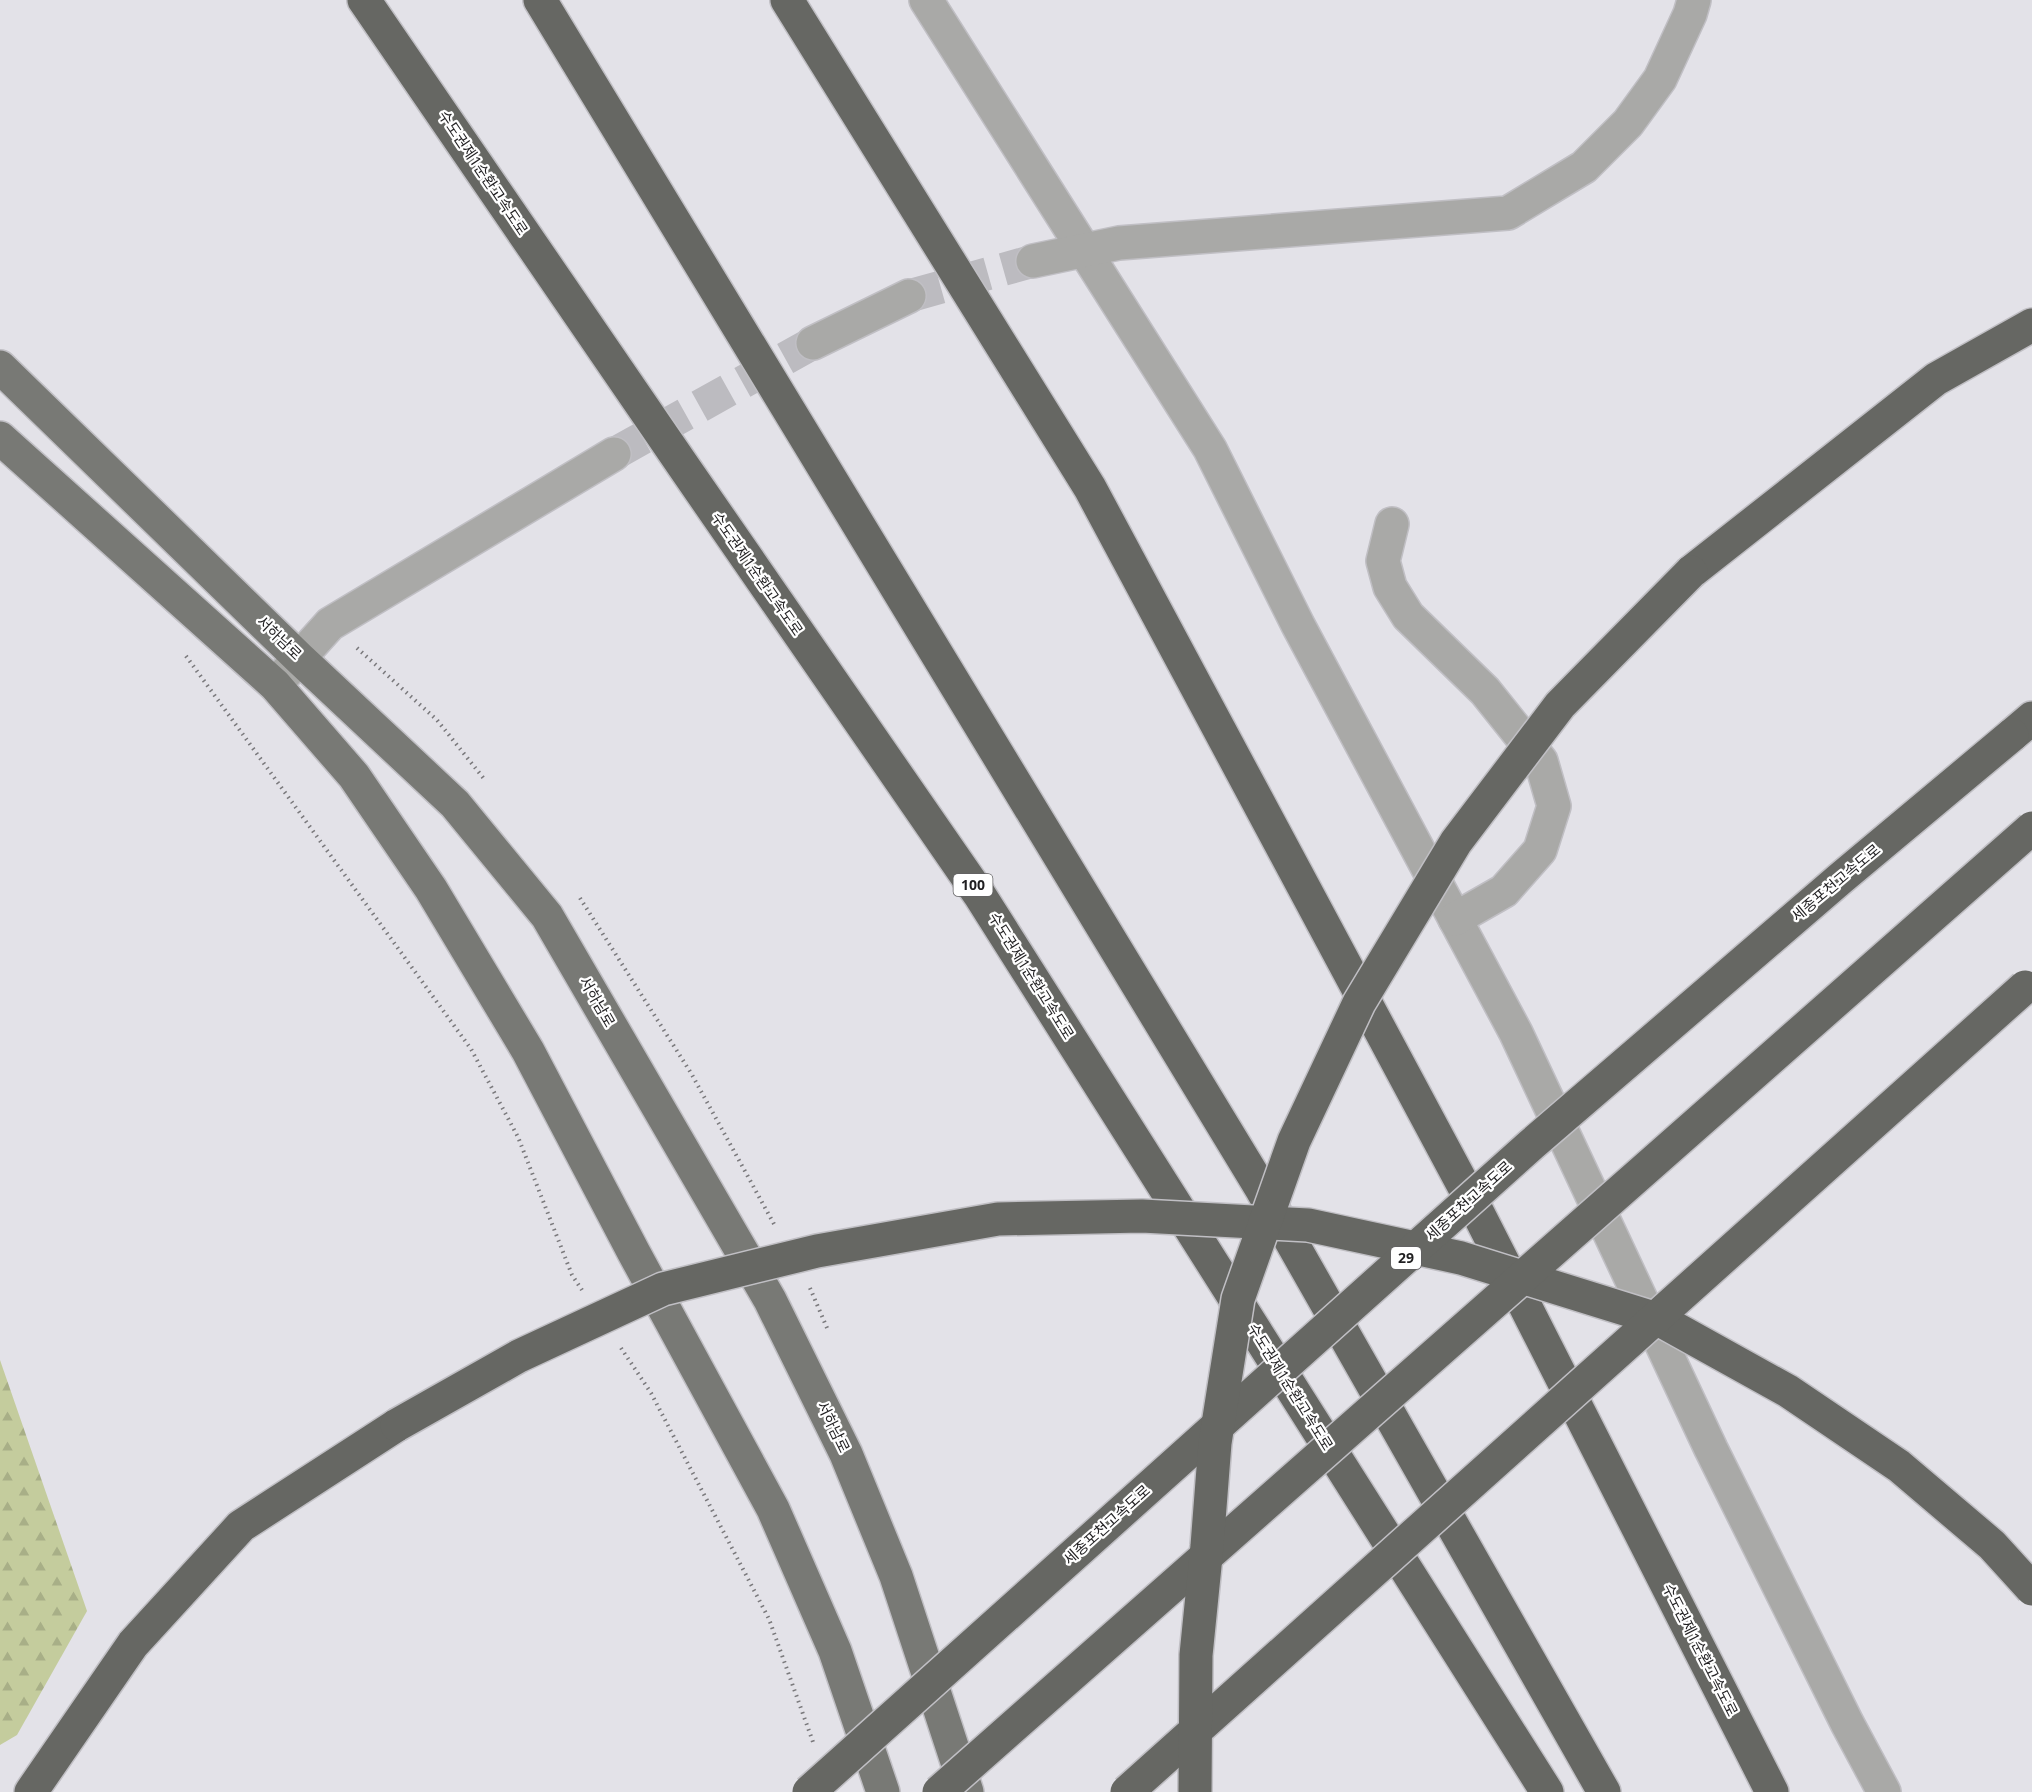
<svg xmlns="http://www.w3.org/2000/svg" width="2032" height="1792" viewBox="0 0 2032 1792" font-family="'Noto Sans','Noto Sans KR',sans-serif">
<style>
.forest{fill:url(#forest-firs)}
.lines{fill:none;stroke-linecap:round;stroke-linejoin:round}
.minor-tunnel{stroke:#bcbbc0;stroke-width:33;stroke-dasharray:33 16;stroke-linecap:butt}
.minor-casing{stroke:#c0bfc4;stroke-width:36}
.major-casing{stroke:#c0bfc4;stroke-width:36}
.highway-casing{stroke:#c0bfc4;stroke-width:36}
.path{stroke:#7a797c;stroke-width:4;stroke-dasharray:1.5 4.5;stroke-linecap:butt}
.minor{stroke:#a9a9a7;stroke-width:33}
.major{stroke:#787975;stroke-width:33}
.highway{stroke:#666763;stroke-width:33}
.highway-bridge-casing{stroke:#c0bfc4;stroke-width:36;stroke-linecap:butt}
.highway-bridge{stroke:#666763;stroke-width:33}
.labels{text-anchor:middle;stroke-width:4.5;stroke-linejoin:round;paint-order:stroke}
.shield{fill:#fff;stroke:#636264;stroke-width:1.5}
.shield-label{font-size:14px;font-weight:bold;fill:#201f21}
.street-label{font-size:15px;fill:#201f21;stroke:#fff}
</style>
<defs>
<pattern id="forest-firs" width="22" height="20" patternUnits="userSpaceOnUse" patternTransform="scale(1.5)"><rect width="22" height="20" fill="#c4cc9d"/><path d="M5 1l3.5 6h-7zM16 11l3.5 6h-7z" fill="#a8af87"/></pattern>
</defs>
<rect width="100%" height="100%" fill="#e3e2e8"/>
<!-- forest -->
<polygon class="forest" points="0,1360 87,1611 17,1735 0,1745"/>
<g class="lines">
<!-- minor-tunnel -->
<g class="minor-tunnel">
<polyline points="909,296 1033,261"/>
<polyline points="614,454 813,343"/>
</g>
<!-- minor casing -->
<g class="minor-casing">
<g id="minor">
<polyline points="926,0 1210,449 1298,625 1516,1033 1711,1449 1847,1723 1884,1792"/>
<polyline points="1033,261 1119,243 1508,213 1584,167 1628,123 1660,79 1690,14 1694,0"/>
<polyline points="813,343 909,296"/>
<polyline points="1392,524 1383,561 1390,587 1408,616 1485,691 1541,761 1554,806 1540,850 1504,891 1455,919"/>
<polyline points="275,685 330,624 614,454"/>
</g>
</g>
<!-- major casing -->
<g class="major-casing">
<g id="major">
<polyline points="0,367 299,658 455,804 547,916 770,1300 846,1454 896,1576 967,1792"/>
<polyline points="0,438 275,685 354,776 431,889 528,1051 634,1253 773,1509 835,1651 883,1792"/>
</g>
</g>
<!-- highway casing -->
<g class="highway-casing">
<g id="highway">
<polyline points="364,0 686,470 979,894 1547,1792"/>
<polyline points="540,0 1262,1190 1604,1792"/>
<polyline points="787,0 1090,488 1477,1211 1772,1792"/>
<polyline points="1691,572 1936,379 2032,325"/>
<polyline points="2012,735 2032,718"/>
<polyline points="31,1792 133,1644 241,1526 397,1425"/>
</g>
</g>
<!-- path -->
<g class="path">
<polyline points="357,648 437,720 485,780"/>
<polyline points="186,656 471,1049 518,1137 572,1275 582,1290"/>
<polyline points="580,898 691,1073 774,1224"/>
<polyline points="810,1288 827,1328"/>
<polyline points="621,1348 651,1393 769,1619 813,1742"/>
</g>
<!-- minor -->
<use href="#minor" class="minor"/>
<!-- major -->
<use href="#major" class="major"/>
<!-- highway -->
<use href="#highway" class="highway"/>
<!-- highway-bridge casing -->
<g class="highway-bridge-casing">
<g id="highway-bridge">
<polyline points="397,1425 519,1356 663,1289 817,1251 998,1219 1142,1216 1308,1225 1461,1258 1660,1320 1788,1391 1899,1466 1992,1545 2032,1589"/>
<polyline points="809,1792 1532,1144 1841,878 2012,735"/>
<polyline points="939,1792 2032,828"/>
<polyline points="1127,1792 2025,987"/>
<polyline points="1195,1792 1196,1655 1207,1546 1215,1443 1238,1299 1294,1141 1359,1003 1456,842 1560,705 1691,572"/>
</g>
</g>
<!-- highway-bridge -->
<use href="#highway-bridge" class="highway-bridge"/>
</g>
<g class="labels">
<!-- shield labels -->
<g class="shield">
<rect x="953.5" y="874" width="39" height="22" rx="4.5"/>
<rect x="1391" y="1247" width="30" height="22" rx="4.5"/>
</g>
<g class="shield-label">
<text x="973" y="890">100</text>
<text x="1406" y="1263">29</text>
</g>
<!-- street labels -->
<g class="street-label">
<text transform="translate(483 173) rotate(56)" y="5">수도권제1순환고속도로</text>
<text transform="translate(757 574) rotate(55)" y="5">수도권제1순환고속도로</text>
<text transform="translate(279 638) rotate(44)" y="5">서하남로</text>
<text transform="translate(1836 883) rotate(-40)" y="5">세종포천고속도로</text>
<text transform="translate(1031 976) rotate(58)" y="5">수도권제1순환고속도로</text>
<text transform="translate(597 1002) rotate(60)" y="5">서하남로</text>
<text transform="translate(1469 1201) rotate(-42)" y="5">세종포천고속도로</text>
<text transform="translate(1290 1387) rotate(58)" y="5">수도권제1순환고속도로</text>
<text transform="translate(833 1427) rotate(64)" y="5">서하남로</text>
<text transform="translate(1107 1525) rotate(-42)" y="5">세종포천고속도로</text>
<text transform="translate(1700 1650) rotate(63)" y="5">수도권제1순환고속도로</text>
</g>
</g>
</svg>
